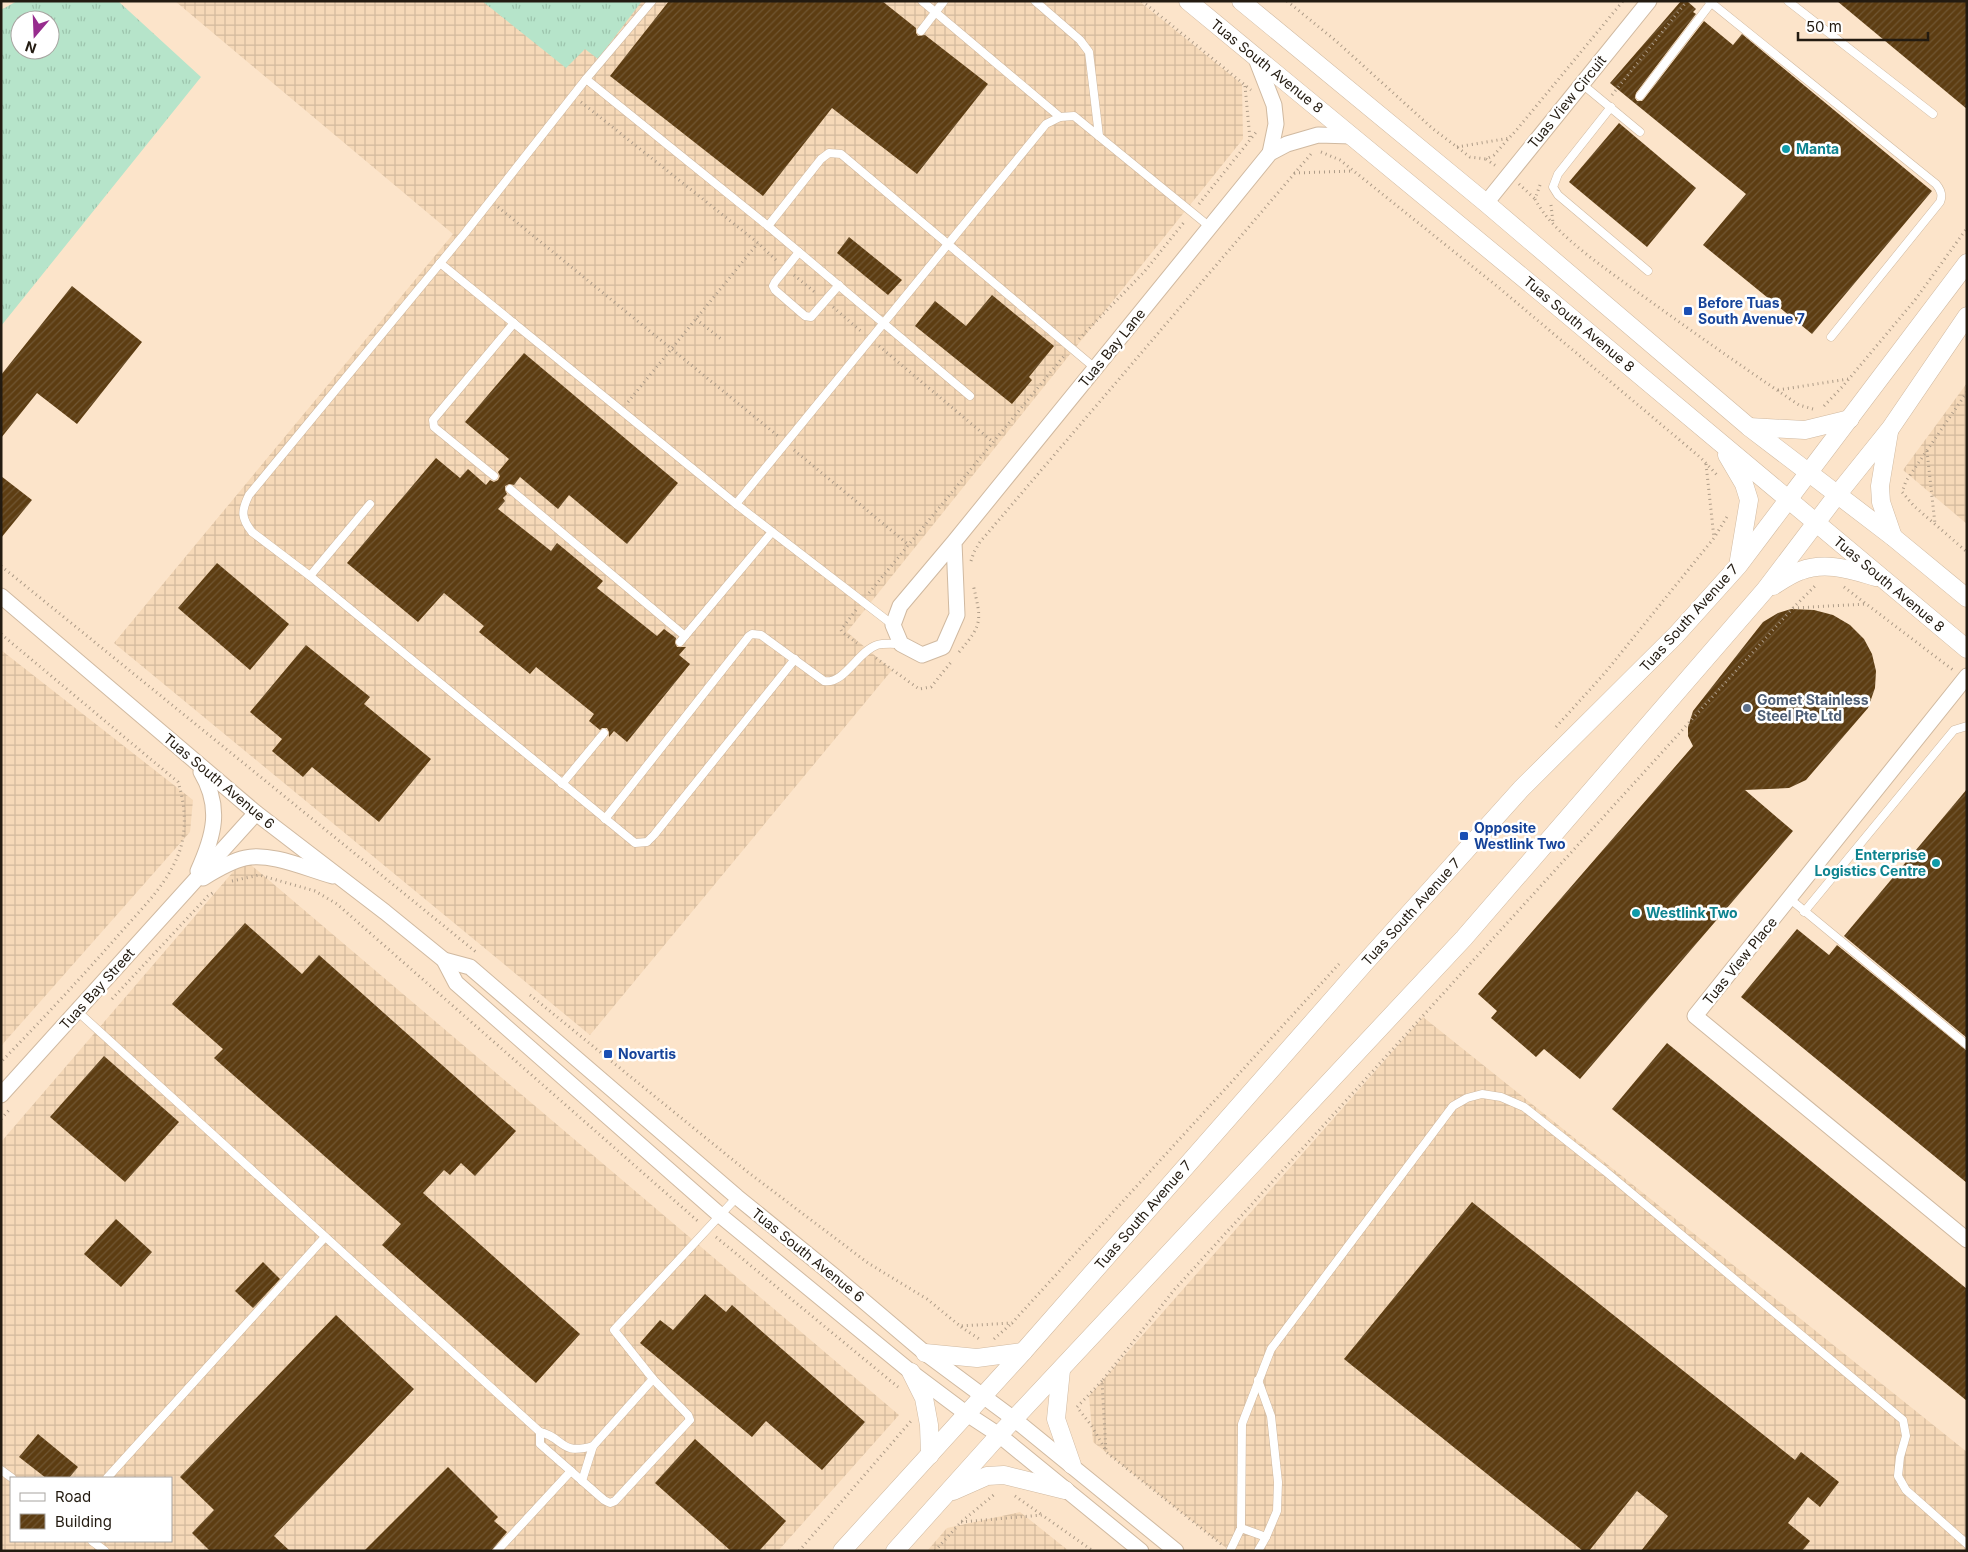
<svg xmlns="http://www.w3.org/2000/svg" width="1968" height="1552" viewBox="0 0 1968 1552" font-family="Inter,sans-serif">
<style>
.industrial{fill:url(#industrial-grid);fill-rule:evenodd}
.grass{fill:url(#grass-tufts);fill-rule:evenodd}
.building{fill:url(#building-hatch)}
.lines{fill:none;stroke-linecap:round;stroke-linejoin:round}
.service-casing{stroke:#d0b9a0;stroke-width:9}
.minor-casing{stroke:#d0b9a0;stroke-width:17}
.tertiary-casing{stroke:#d0b9a0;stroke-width:19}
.path{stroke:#ad9b87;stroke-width:3;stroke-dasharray:1 4;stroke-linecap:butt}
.service{stroke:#fff;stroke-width:8}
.minor{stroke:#fff;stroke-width:15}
.tertiary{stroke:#fff;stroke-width:18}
.culture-dot{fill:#0f9aa8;stroke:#fff;stroke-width:2}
.transit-dot{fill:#1a4fb4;stroke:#fff;stroke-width:2}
.service-dot{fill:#5c6f8a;stroke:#fff;stroke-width:2}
.labels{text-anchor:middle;stroke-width:5;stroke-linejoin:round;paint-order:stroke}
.street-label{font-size:14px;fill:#231b11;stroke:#fff}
.culture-label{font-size:14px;font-weight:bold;fill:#0d838f;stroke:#fff;text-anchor:start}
.transit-label{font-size:14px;font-weight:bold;fill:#164399;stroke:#fff;text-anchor:start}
.service-label{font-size:14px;font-weight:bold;fill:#4e5e75;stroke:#fff;text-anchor:start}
</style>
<defs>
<pattern id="industrial-grid" width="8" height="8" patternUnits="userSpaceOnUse" patternTransform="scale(1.25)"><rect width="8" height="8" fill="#f6d9b8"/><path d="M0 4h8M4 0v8" fill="none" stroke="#d3ba9d"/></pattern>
<pattern id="grass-tufts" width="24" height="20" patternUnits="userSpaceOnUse" patternTransform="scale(1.25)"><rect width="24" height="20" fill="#b6e4ca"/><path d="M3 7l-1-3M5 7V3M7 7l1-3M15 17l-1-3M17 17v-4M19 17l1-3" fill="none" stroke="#9cc3ac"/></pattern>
<pattern id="building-hatch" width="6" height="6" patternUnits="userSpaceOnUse" patternTransform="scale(1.25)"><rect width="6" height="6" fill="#5d3d12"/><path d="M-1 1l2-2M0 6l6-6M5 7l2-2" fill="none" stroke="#705633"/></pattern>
</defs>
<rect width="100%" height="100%" fill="#fce4ca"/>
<!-- industrial -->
<g class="industrial">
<polygon points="175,1 1139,1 1242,84 1243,139 847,632 892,670 590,1035 114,643 453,234"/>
<polygon points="1967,383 1967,524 1903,470"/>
<polygon points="1,650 193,800 190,832 1,1046"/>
<path d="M244,859l655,556 -121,136h-777v-409zM11,1478h160v63h-160z"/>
<polygon points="1423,1017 1967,1452 1967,1551 1230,1551 1093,1442 1089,1396"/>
<polygon points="1020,1512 1069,1551 927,1551 947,1528"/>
</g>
<!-- grass -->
<g class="grass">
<path d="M17,1h101l83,76 -200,249v-316zM20,20h30v30h-30z"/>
<polygon points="482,1 642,1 598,59 585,49 566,68"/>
</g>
<!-- building -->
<g class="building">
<polygon points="669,1 882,1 916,28 916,33 918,36 925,35 988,84 917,174 832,108 763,196 610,76"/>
<polygon points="1681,1 1687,1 1696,9 1693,12 1696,14 1636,93 1635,98 1637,101 1642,101 1644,99 1704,21 1733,45 1742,34 1932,191 1812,334 1703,245 1746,194 1610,83"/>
<polygon points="1837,1 1967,1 1967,109"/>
<polygon points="1619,123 1696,188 1647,247 1569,182"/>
<polygon points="849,237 902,280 888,295 837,253"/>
<polygon points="72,286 142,342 77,424 37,393 1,438 1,375"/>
<polygon points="992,295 1054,346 1029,377 1032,380 1012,404 915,326 935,301 966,326"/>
<polygon points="524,353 678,483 627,544 569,495 558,509 520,477 514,485 509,484 505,486 505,490 507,494 503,498 505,501 498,509 551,551 557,543 603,581 597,588 657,636 664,629 676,638 675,643 677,647 686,647 679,655 690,664 627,742 614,731 609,737 609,732 607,728 602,728 600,730 589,721 594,714 536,667 530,674 479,632 484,626 444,593 418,622 347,563 436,458 460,478 468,469 486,485 490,480 494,482 498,480 500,476 498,472 509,459 465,422"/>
<polygon points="1,476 32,500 1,538"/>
<polygon points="217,563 289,624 250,670 178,608"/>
<polygon points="1791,609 1814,610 1833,615 1850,625 1864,639 1872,654 1876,671 1875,688 1868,708 1806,780 1789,788 1745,790 1793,831 1580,1079 1544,1049 1536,1057 1491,1018 1497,1011 1478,994 1693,746 1688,736 1688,727 1693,711 1763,622 1778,613"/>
<polygon points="306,645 370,697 364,704 431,759 379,822 312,767 303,777 272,751 282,739 250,712"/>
<polygon points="1967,789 1967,1038 1844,936"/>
<polygon points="245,923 302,974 319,955 516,1131 475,1176 461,1163 450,1175 444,1170 423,1193 580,1334 536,1383 382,1245 401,1224 214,1058 223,1049 172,1004"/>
<polygon points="1797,929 1829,955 1837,945 1967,1051 1967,1183 1741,997"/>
<polygon points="1667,1043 1967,1289 1967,1401 1612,1109"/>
<polygon points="104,1056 179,1122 125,1182 50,1117"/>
<polygon points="1472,1202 1795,1460 1801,1452 1839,1482 1820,1507 1808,1497 1788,1523 1810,1541 1802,1551 1641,1551 1668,1516 1637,1491 1589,1551 1583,1551 1344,1359"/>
<polygon points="116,1219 152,1252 121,1287 84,1254"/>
<polygon points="263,1262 280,1279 253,1308 235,1291"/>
<polygon points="705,1294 726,1312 732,1305 865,1422 822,1470 766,1421 752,1437 640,1343 660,1320 673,1330"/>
<polygon points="336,1315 414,1389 274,1536 290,1551 210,1551 192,1533 214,1510 180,1477"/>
<polygon points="38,1434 78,1467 69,1478 46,1478 19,1457"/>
<polygon points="695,1439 786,1521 759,1551 731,1551 655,1483"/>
<polygon points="448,1467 498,1517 494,1521 507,1532 491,1551 364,1551"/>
</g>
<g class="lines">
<!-- service casing -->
<g class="service-casing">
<g id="service">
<path d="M652,1l-66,78 -121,154 -216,262c-8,16 -8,23 3,37l58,44 325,267 12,-1 7,-7 141,-176"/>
<polyline points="922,1 1060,117"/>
<polyline points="1035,1 1080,40 1089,52 1099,136"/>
<path d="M1709,1l227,183c5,6 7,11 4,18l-109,135"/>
<polyline points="1788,1 1933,114"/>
<polyline points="921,31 944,1"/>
<polyline points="586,79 768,226 970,396"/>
<polyline points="1582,84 1640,132"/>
<polyline points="1640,96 1711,3"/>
<polyline points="1611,107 1558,174 1553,187 1558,195 1648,271"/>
<polyline points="768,226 821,159 829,153 841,154 1095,368"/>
<polyline points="799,252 775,282 773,286 775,290 805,316 811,317 839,285"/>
<polyline points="440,263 736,504 893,625"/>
<polyline points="494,476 434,427 433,420 514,323"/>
<polyline points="510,489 685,636"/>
<polyline points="736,504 1046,124 1060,117 1074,116 1210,227"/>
<polyline points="310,576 370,504"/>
<polyline points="680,642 772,532"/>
<polyline points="562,784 604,733"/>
<path d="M605,819l144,-183 3,-2 9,1 63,46c20,4 34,-30 53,-36 7,-2 17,-1 24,-1"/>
<polyline points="1790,899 1967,1045"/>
<polyline points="1804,912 1954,730 1967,726"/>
<path d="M77,1011l463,421c24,5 19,24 53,14"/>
<polyline points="540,1432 540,1444 604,1500 610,1503 615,1501 688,1422 690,1420 688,1415 653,1379 614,1330 737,1197"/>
<polyline points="1,1470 12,1478"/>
<polyline points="107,1478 325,1237"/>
<polyline points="582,1481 593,1446 653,1379"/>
<polyline points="1241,1528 1266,1537"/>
<polyline points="92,1541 105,1551"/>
<polyline points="497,1551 571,1471"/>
<polyline points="1230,1551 1241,1528 1242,1424 1271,1349 1453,1106 1467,1098 1482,1094 1501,1097 1524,1107 1605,1171 1903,1420 1906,1436 1900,1457 1898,1476 1906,1490 1967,1544"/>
<polyline points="1258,1551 1266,1537 1277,1511 1278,1482 1271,1416 1258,1380"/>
</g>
</g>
<!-- minor casing -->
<g class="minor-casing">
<g id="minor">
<polyline points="1255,56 1274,105 1276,124 1270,153"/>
<polyline points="1486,203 1649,1"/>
<polyline points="954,542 957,615 943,647 922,655 901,644 893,625 900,606 954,542 1270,153 1287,144 1318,135 1352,136"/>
<polyline points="1,596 256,813 385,912 444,960 470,967 737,1197 833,1275 925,1353 1014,1419 1176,1551"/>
<polyline points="1967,676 1695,1016 1967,1240"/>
<path d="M198,871c16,-35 24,-64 3,-99"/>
<path d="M203,878c13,-8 28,-17 42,-20 26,-6 62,11 88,18"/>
<polyline points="444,960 456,983 721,1216 911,1372 967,1414 999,1435 1141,1551"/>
<polyline points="1,1095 256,813"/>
</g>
</g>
<!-- tertiary casing -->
<g class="tertiary-casing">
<g id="tertiary">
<polyline points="1188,1 1544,295 1967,649"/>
<polyline points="1241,1 1486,203 1749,427 1893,537 1967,598"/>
<polyline points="1749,427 1805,430 1850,419"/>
<polyline points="1889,432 1880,486 1881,502 1893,537"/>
<polyline points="1727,455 1744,484 1749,500 1739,560"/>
<path d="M1773,586c8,-5 18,-12 27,-15 26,-10 51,-1 76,6"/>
<polyline points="925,1353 977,1358 1023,1352"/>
<polyline points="1061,1370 1056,1419 1072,1465"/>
<polyline points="911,1372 924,1398 929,1425 930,1455"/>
<polyline points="953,1491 987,1476 1004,1475 1065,1490"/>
<polyline points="842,1551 1023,1352 1362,966 1521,789 1676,635 1738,566 1967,263"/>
<polyline points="895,1551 999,1435 1464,938 1765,590 1837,495 1890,429 1967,316"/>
</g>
</g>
<!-- path -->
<g class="path">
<polyline points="1142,1 1251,90"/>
<polyline points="1287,1 1336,41 1432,128 1470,157 1486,159 1494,155 1519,127 1623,1"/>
<polyline points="1245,86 1250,139"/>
<polyline points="1612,95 1687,1"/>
<polyline points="581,102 758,243 778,262"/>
<polyline points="1457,147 1510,138"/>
<polyline points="1321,152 1340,160 1498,287 1701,458 1718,476"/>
<polyline points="1486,159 1496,166"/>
<polyline points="1294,173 1353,171"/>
<polyline points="1519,184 1535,199"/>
<path d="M1540,185l-5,14c17,34 70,69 101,92 54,39 108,77 163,114l14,4"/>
<polyline points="1199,204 1257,131"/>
<polyline points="1551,205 1553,223"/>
<polyline points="498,207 778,436"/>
<polyline points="794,275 817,294"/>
<polyline points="833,307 862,332"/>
<polyline points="696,319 721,339"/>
<polyline points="1079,339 1145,271 1185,221"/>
<polyline points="879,346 993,442"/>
<polyline points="1778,390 1848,379"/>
<polyline points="1967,392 1906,481 1902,492 1914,506 1967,552"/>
<polyline points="628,402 758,243"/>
<polyline points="1824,406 1843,386 1915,300 1967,228"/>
<polyline points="794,450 909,545"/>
<polyline points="1927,451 1935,524"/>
<polyline points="1706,464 1714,538"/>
<polyline points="971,561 974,552 980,542 1311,154"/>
<polyline points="1,566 476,952"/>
<polyline points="1844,587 1953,670"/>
<polyline points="869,593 1064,356"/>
<polyline points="1793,608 1866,604"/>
<polyline points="856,610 841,630 842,632 857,643"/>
<path d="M1,634l177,148c7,22 9,45 2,68 -12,35 -41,61 -65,89 -37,42 -75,83 -114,123"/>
<path d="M959,652c25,-29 22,-32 14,-68"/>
<polyline points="876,658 919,689 931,687 952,661"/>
<polyline points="1556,727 1604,674 1714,538 1728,515"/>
<polyline points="232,881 259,875 315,891 337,904 700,1223"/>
<polyline points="530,995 749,1173 868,1263 927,1299 960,1326 1012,1323 1339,964"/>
<polyline points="112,999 208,896 214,892"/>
<polyline points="1,1119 11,1108"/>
<polyline points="716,1237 898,1387"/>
<polyline points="961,1327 981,1340"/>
<polyline points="994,1339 1012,1323"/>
<polyline points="1102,1381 1077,1407 1091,1425 1105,1449"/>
<polyline points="1015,1496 1042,1515"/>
<polyline points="961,1522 1042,1515 1093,1551"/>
<polyline points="1221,1544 1106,1452 1102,1381 1175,1289 1793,608 1817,584"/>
<polyline points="799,1551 911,1421"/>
<polyline points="935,1551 961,1522 996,1493"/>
</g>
<!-- service -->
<use href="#service" class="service"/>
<!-- minor -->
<use href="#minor" class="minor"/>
<!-- tertiary -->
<use href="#tertiary" class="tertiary"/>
</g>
<!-- markers -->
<g class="culture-dot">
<circle cx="1786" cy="149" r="5"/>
<circle cx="1936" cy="863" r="5"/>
<circle cx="1636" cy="913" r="5"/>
</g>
<g class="transit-dot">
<rect x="1683" y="306" width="10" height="10" rx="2.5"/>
<rect x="1459" y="831" width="10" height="10" rx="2.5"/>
<rect x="603" y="1049" width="10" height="10" rx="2.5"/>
</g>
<circle class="service-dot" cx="1747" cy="708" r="5"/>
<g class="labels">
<!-- street labels -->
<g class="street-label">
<text transform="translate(1267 66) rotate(39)" y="5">Tuas South Avenue 8</text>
<text transform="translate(1567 102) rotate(-51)" y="5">Tuas View Circuit</text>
<text transform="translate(1579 324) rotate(40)" y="5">Tuas South Avenue 8</text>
<text transform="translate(1112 348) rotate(-51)" y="5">Tuas Bay Lane</text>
<text transform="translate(1889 584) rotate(40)" y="5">Tuas South Avenue 8</text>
<text transform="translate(1689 618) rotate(-48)" y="5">Tuas South Avenue 7</text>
<text transform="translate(219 781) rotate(40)" y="5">Tuas South Avenue 6</text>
<text transform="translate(1411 912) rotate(-48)" y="5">Tuas South Avenue 7</text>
<text transform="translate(1740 961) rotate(-51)" y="5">Tuas View Place</text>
<text transform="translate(97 989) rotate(-48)" y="5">Tuas Bay Street</text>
<text transform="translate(1143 1215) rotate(-49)" y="5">Tuas South Avenue 7</text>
<text transform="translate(808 1255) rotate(39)" y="5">Tuas South Avenue 6</text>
</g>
<!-- culture labels -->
<g class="culture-label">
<text x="1796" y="154">Manta</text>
<text x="1926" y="860" text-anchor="end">Enterprise<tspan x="1926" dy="16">Logistics Centre</tspan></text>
<text x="1646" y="918">Westlink Two</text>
</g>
<!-- transit labels -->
<g class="transit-label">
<text x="1698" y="308">Before Tuas<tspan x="1698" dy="16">South Avenue 7</tspan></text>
<text x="1474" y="833">Opposite<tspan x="1474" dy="16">Westlink Two</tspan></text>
<text x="618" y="1059">Novartis</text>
</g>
<!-- service labels -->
<g class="service-label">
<text x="1757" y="705">Gomet Stainless<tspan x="1757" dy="16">Steel Pte Ltd</tspan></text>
</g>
</g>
<!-- border -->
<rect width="1968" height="1552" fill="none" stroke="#231b11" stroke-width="5"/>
<!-- legend -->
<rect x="10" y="1477" width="162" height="65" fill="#ffffff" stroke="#a7a4a0"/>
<rect x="20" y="1493" width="25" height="8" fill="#ffffff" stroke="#a7a4a0"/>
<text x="55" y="1502" font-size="15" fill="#231b11">Road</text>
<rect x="20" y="1514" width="25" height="15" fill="url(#building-hatch)" stroke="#a7a4a0"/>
<text x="55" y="1527" font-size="15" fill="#231b11">Building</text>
<!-- north arrow -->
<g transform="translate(35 35) rotate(199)"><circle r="24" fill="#ffffff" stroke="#a7a4a0"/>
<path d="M0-4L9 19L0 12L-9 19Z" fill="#972c8e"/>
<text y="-8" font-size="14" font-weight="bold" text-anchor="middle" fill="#231b11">N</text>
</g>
<!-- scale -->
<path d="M1798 32v8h130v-8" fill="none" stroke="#231b11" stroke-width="2.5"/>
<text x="1806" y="32" font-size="15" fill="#231b11" stroke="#ffffff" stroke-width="4" paint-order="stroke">50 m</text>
</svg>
